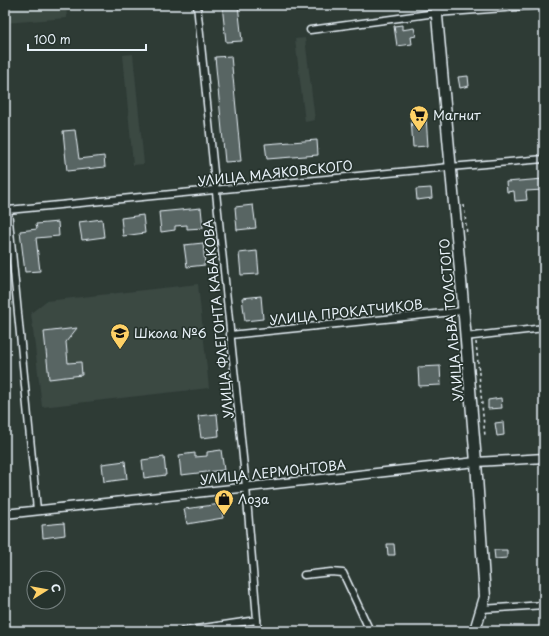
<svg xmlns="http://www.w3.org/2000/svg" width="549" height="636" viewBox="0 0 549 636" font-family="'Playpen Sans',sans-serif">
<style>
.built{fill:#3b4843}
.building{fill:#596563;stroke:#e8f1f8}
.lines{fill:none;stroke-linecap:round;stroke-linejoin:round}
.minor-casing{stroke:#e8f1f8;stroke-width:9}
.tertiary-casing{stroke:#e8f1f8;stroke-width:11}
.primary-casing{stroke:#e8f1f8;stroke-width:13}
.path{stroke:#e8f1f8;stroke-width:1.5;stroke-dasharray:3 3;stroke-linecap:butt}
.minor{stroke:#26332d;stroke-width:6}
.tertiary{stroke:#26332d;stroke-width:8}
.primary{stroke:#26332d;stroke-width:10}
.labels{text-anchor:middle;stroke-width:3.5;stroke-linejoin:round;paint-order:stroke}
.poi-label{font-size:13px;fill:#e8f1f8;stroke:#26332d;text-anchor:start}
.street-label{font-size:13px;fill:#e8f1f8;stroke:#26332d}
</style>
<rect width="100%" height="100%" fill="#2e3b35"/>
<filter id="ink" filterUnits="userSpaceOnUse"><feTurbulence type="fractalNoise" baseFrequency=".025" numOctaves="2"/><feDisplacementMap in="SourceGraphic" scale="8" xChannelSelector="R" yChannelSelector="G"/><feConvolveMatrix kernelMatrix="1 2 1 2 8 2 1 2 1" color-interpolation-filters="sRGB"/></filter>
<g filter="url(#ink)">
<!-- built -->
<g class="built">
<polygon points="5,5 66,5 67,18 5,23"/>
<polygon points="305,38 315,120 305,122 295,39"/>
<polygon points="133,54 144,164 133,165 123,55"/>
<polygon points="198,284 209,388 42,407 31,313 46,301"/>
</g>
<!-- building -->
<g class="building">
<polygon points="222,5 238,5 242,41 226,42"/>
<polygon points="402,25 402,30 414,28 416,36 411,37 412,44 397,46 394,26"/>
<polygon points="231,56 241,161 225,162 215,57"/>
<polygon points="468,76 469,86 460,88 458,77"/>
<polygon points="426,117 428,146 413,147 411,118"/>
<polygon points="75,130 79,159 104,156 105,167 67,171 63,131"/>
<polygon points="317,140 318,155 267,159 265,144"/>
<polygon points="544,179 544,190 526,191 527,200 515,201 514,191 507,192 506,182"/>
<polygon points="431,188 432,198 417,200 416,189"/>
<polygon points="253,205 256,228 237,230 235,207"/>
<polygon points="201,208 203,228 187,229 187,225 175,226 175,230 161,232 159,212"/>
<polygon points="143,215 145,233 123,236 121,218"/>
<polygon points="102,219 104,237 82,240 79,222"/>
<polygon points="58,222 59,236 36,238 40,271 25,272 20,231 37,229 36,224"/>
<polygon points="203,243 205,265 187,267 184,245"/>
<polygon points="257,251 259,274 241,275 239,253"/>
<polygon points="261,296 263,319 245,321 242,298"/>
<polygon points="77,328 66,342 68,363 81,362 82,375 49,379 44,332"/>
<polygon points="440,366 441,385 419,386 418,367"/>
<polygon points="501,398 502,408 488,409 488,400"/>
<polygon points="217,414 219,436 201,438 198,416"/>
<polygon points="503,422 504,435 497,436 495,423"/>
<polygon points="221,450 224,470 181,475 179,455 195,453 195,457 207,456 207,452"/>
<polygon points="164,457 166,475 144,478 142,460"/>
<polygon points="125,461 127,479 104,482 102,464"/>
<polygon points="221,504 223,518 187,524 184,509"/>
<polygon points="64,523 65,535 43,538 42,525"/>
<polygon points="387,544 394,544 395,555 388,555"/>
<polygon points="494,550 507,550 507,558 495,559"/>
</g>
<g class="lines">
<!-- minor casing -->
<g class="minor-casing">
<g id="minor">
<polyline points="197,5 246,487 258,631"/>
<polyline points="310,30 436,13 544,5"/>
<polyline points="230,335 463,311"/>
<polyline points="465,337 544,328"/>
<polyline points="37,510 8,210 450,167 544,159"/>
<polyline points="304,575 331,572 343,573 370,631"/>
<polyline points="482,609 544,605"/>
<polyline points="183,631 257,620"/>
</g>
</g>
<!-- tertiary casing -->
<g class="tertiary-casing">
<polyline id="tertiary" points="5,514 476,462 544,458"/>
</g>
<!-- primary casing -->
<g class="primary-casing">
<polyline id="primary" points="436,5 462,292 476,462 485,597 476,627 473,631"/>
</g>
<!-- path -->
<g class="path">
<polyline points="464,205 467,235"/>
<polyline points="476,342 485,436"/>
</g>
<!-- minor -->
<use href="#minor" class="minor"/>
<!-- tertiary -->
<use href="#tertiary" class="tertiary"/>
<!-- primary -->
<use href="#primary" class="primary"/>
</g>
</g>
<!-- icons -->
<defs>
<g id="supermarket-pin" transform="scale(1)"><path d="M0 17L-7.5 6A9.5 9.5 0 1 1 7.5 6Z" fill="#ffd166" stroke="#26332d"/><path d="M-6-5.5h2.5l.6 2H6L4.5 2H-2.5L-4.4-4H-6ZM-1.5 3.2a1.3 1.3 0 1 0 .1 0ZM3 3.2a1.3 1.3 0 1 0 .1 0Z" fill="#111"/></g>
<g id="school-pin" transform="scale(1)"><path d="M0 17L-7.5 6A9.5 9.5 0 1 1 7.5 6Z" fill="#ffd166" stroke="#26332d"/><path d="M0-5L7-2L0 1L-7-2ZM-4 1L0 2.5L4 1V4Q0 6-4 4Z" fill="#111"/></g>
<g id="shop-pin" transform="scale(1)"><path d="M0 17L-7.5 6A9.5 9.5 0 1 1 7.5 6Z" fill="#ffd166" stroke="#26332d"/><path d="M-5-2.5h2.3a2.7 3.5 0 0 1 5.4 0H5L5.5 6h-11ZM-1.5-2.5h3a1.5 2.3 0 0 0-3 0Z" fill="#111"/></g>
</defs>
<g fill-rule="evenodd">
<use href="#supermarket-pin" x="419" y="115"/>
<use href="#school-pin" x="120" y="333"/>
<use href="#shop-pin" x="224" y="499"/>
</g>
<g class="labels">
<!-- poi labels -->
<g class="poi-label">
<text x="433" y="120">Магнит</text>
<text x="134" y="338">Школа №6</text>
<text x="238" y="504">Лоза</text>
</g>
<!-- street labels -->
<g class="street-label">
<text transform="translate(275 173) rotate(-6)" y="5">УЛИЦА МАЯКОВСКОГО</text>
<text transform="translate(346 312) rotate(-6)" y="5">УЛИЦА ПРОКАТЧИКОВ</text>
<text transform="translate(218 319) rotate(-96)" y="5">УЛИЦА ФЛЕГОНТА КАБАКОВА</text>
<text transform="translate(451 320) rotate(-95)" y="5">УЛИЦА ЛЬВА ТОЛСТОГО</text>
<text transform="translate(273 472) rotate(-6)" y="5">УЛИЦА ЛЕРМОНТОВА</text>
</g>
</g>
<!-- margin -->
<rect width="549" height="636" fill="none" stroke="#26332d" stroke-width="20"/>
<rect x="10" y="10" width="529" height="616" fill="none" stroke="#e8f1f8" stroke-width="1.5" filter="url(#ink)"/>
<!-- north arrow -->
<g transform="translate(46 590) rotate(79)"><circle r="19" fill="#26332d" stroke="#747f7e"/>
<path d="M0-3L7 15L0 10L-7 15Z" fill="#ffd166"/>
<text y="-6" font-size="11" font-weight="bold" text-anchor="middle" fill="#e8f1f8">С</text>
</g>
<!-- scale -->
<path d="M28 44v6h118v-6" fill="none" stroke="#e8f1f8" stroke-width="2"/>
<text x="34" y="44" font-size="12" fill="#e8f1f8" stroke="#26332d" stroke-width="3" paint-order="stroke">100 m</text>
</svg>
